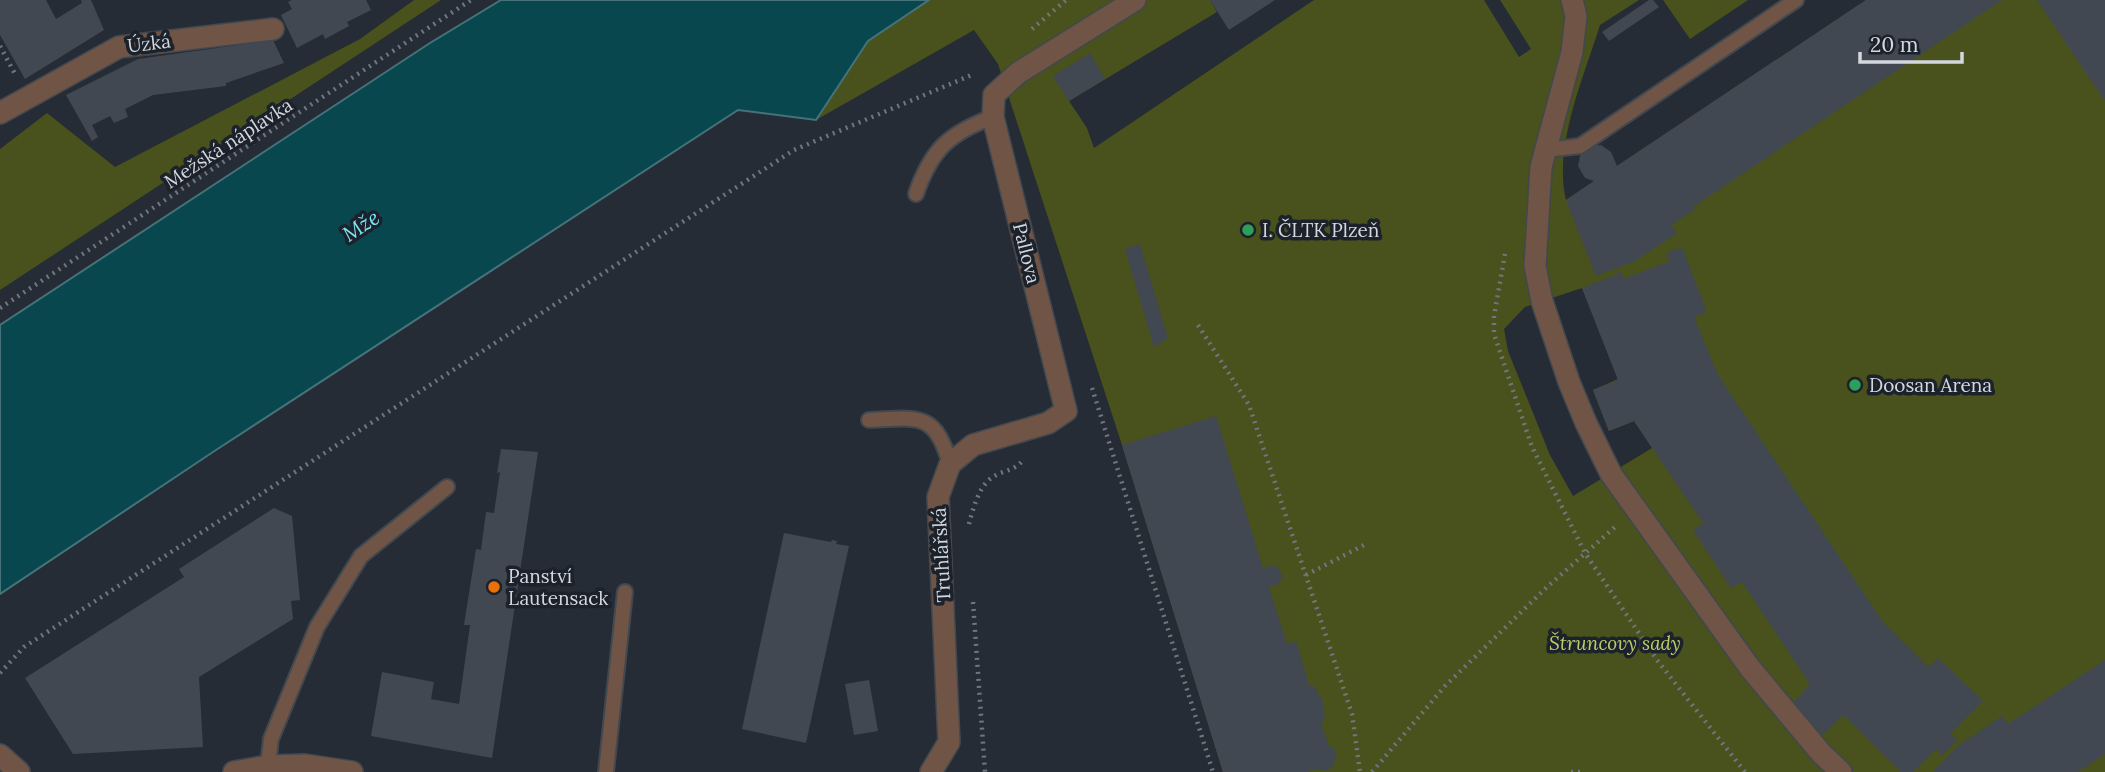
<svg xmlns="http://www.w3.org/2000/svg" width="2105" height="772" viewBox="0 0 2105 772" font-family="Lora,serif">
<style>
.green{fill:#49511c;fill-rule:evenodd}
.water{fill:#09474f;stroke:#46727a;stroke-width:2}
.building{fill:#424852}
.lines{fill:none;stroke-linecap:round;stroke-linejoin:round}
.lane-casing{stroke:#414850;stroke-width:18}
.street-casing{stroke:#414850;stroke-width:24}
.path{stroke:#70767e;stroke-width:4.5;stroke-dasharray:2 5;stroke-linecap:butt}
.lane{stroke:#705445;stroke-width:14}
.street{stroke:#705445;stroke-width:21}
.leisure-dot{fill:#2e9e5b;stroke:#1c222b;stroke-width:2.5}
.food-dot{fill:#e8710a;stroke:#1c222b;stroke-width:2.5}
.labels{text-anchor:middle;stroke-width:7;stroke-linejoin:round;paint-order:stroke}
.street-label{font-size:19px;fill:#d4d8de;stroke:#1c222b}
.poi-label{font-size:19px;fill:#d4d8de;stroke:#1c222b;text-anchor:start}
.park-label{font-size:19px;font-style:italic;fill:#bccd67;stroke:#1c222b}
.water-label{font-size:21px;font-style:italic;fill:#7ae7f7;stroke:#1c222b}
</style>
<rect width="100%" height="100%" fill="#252c35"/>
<!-- green -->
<g class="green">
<polygon points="414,0 441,0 0,290 0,149 47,113 115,167 360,39"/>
<path d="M929,0h281l7,12 -148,89 18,27 7,20 220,-148h170l35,57 12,-8 -31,-49h139l-39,25c-16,52 -47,121 -34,175l300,-200h239v772h-882l-101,-327 -124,-381 -24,-34 -158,90 52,-79zM1582,288l36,91 -25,11 16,41 25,-10 18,27 -79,48 -23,-41 -42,-104 -4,-22 21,-22z"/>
<polygon points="1663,0 1748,0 1690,39"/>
</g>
<!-- water -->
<polygon class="water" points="501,0 929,0 868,41 816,120 738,110 216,450 0,594 0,325 430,43"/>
<!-- building -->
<g class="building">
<polygon points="0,0 46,0 56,19 82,3 81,0 91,0 104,30 25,79 0,35"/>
<polygon points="292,0 366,0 371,10 347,22 349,26 325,39 323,34 297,48 281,15 292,9 288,2"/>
<polygon points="1210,0 1275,0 1229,30"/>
<polygon points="1649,0 1653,0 1659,7 1609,41 1602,32"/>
<polygon points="1866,0 2002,0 1693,207 1695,209 1671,225 1677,233 1635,261 1596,276 1566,200 1594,181 1585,178 1578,166 1580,156 1584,150 1589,146 1601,145 1611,152 1617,166"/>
<polygon points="2037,0 2105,0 2105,101"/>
<polygon points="273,40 284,63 226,83 226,86 153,95 125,109 128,117 114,123 110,116 92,125 98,137 92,141 66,95 138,59"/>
<polygon points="1090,53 1105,79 1069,101 1053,76"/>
<polygon points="1140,244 1168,338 1154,347 1125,249"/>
<polygon points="1682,247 1707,312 1694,317 1718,375 1883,622 1929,667 1938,658 1983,701 1950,734 1957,740 1942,756 1936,749 1913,772 1901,772 1843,715 1823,735 1792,705 1810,684 1742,582 1731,588 1693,530 1703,523 1634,421 1609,431 1593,390 1618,380 1582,288 1618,274 1619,268 1623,279 1670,261 1666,253"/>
<polygon points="1216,416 1263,568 1276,565 1283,576 1278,584 1269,587 1287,644 1296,641 1309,685 1315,687 1323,703 1325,717 1321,724 1329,746 1335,749 1336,754 1334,765 1327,771 1317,769 1306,772 1223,772 1122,445"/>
<polygon points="501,449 538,452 492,758 371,736 382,672 434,682 431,699 459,704 470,625 464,625 476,549 481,550 486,512 494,513 500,472 497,473"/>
<polygon points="274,508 292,516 300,600 291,601 293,619 199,677 203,747 73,754 25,678 184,577 179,569"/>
<polygon points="784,533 831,542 832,540 837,541 836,544 849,546 806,743 742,729"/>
<polygon points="2105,660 2105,754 2078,772 1933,772 1959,745 2002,716 2008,724"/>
<polygon points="869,680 878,731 854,735 845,684"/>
</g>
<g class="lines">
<!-- lane casing -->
<g class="lane-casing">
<g id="lane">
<polyline points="1546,150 1580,146 1796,0"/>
<path d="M916,194c15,-44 33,-61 77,-77"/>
<path d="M869,420c49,-2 66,-9 81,44"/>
<polyline points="268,766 271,739 317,627 361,556 447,487"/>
<polyline points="606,772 625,592"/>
</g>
</g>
<!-- street casing -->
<g class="street-casing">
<g id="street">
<polyline points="1572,0 1576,16 1572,52 1541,167 1535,266 1542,301 1569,382 1586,423 1611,474 1750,668 1821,753 1841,772"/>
<polyline points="0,113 119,47 273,29"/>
<polyline points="0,755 19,772"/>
<polyline points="234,772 268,766 305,765 352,772"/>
<polyline points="931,772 949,742 938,497 950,464 973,445 1048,423 1066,411 993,117 994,95 1018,73 1135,0"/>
</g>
</g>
<!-- path -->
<g class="path">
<polyline points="1032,29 1066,0"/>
<polyline points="0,46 15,74"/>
<polyline points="1505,254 1494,316 1494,334 1532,447 1585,553 1657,660 1745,772"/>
<polyline points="0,308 471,0"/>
<polyline points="1198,325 1249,405 1352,714 1360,772"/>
<polyline points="1092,388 1213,772"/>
<path d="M969,524c4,-15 9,-35 21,-45 11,-9 24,-7 33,-19"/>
<polyline points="1306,575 1366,544"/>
<polyline points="973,602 985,772"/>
<polyline points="0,673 24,647 794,150 974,74"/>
<polyline points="1372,772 1445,686 1547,587 1615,527"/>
<polyline points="1571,772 1585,772"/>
</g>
<!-- lane -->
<use href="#lane" class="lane"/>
<!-- street -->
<use href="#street" class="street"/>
</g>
<!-- markers -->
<g class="leisure-dot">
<circle cx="1248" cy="230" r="7"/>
<circle cx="1855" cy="385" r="7"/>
</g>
<circle class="food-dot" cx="494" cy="587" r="7"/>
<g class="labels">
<!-- street labels -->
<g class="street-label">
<text transform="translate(149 43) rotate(-7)" y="7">Úzká</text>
<text transform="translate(228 143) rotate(-33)" y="7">Mežská náplavka</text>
<text transform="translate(1027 253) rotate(76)" y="7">Pallova</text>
<text transform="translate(941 555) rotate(-93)" y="7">Truhlářská</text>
</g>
<!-- poi labels -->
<g class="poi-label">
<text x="1262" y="237">I. ČLTK Plzeň</text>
<text x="1869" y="392">Doosan Arena</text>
<text x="508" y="583">Panství<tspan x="508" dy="22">Lautensack</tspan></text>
</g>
<!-- park labels -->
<g class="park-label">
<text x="1615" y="650">Štruncovy sady</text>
</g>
<!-- water labels -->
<g class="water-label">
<text transform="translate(361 226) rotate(-33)" y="7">Mže</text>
</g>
</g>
<!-- scale -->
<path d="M1860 52v10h102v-10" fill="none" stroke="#d4d8de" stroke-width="3.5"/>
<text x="1870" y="52" font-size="21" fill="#d4d8de" stroke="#1c222b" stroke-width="5" paint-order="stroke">20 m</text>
</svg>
